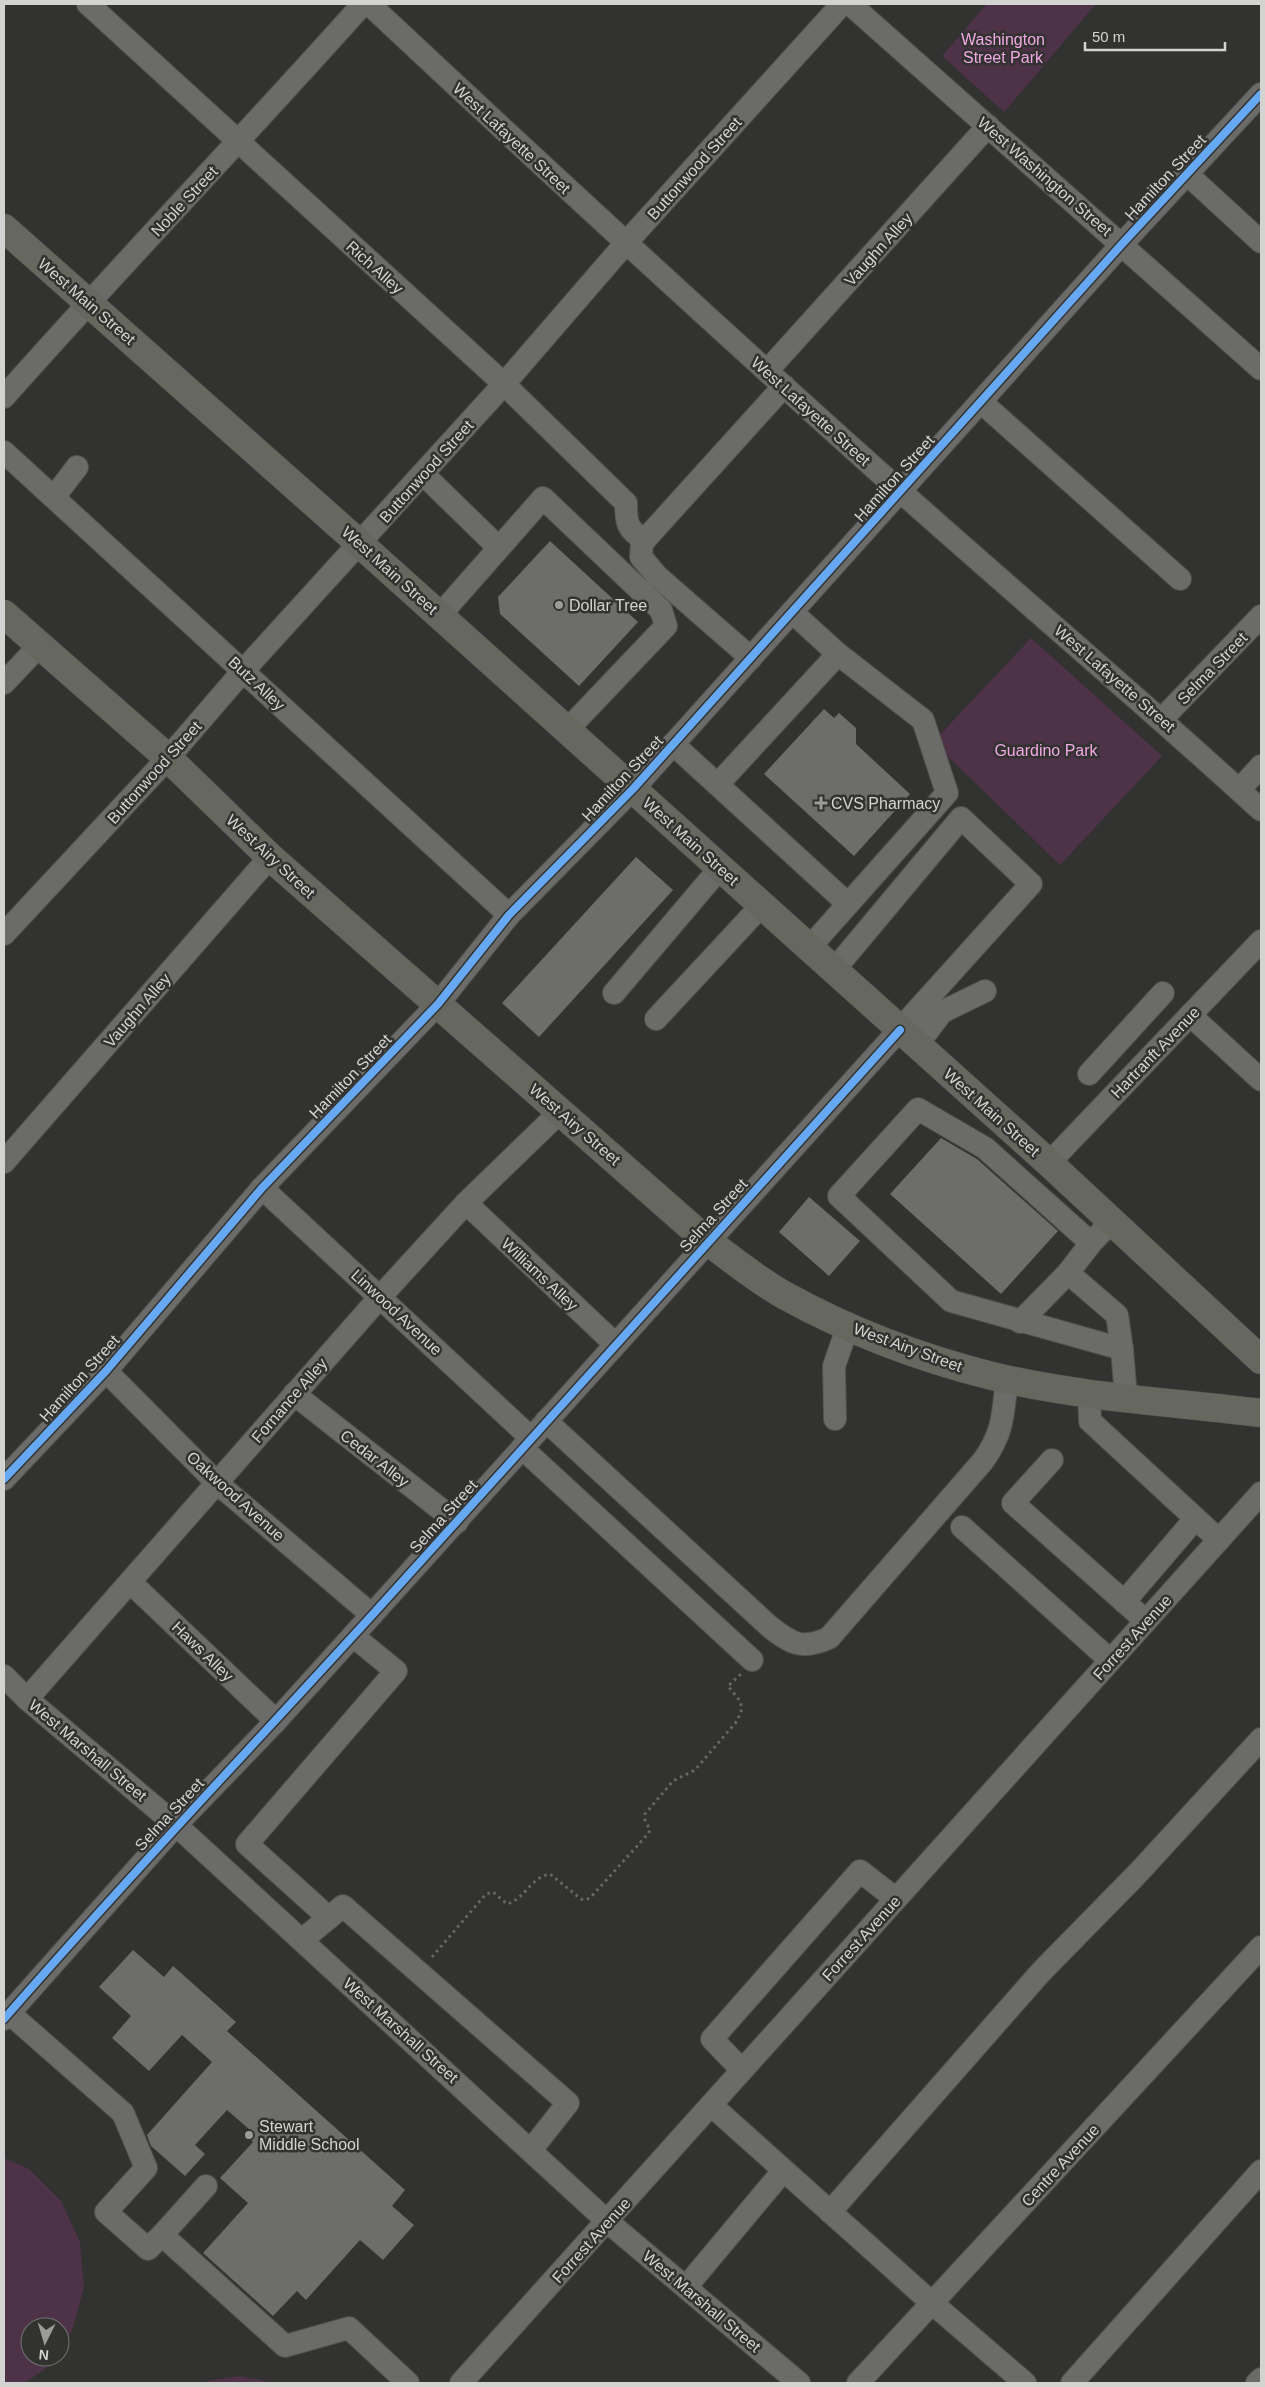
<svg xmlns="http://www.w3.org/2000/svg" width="1265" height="2387" viewBox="0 0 1265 2387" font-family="Helvetica,sans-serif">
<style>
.green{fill:#4d3248}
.building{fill:#6d6e6c}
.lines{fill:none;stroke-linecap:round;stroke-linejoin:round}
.minor-casing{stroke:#4f4f4e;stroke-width:24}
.major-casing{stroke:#4f4f4e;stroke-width:29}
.path{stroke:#686867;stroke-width:3;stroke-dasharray:2.5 4;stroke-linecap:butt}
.minor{stroke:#6b6c6a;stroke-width:22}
.major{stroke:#66685f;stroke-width:28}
.cycleway-casing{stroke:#323330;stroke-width:11}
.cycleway{stroke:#66a8f1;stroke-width:8}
.poi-dot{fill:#9b9b9a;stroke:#323330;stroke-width:2}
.labels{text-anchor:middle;stroke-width:5;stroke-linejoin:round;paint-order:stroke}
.park-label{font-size:16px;fill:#f0a8e4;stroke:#323330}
.street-label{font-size:16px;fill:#d3d4d2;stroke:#323330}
.poi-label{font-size:16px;fill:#d3d4d2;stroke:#323330;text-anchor:start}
</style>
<rect width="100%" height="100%" fill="#323231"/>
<!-- green -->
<g class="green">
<polygon points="987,4 1096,4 1004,112 942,56"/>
<polygon points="1031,638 1162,756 1060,865 933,742"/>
<polygon points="4,2158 29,2169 61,2201 80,2242 84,2287 72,2331 60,2348 60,2327 30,2327 30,2357 54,2357 46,2368 25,2383 4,2383"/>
<polygon points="239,2376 276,2383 194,2383 195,2383"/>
</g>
<!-- building -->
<g class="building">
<polygon points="550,541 638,622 579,686 500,614 498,597"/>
<polygon points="824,709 834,718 839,713 856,728 856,744 910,794 854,856 764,774"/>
<polygon points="636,857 673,890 539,1037 502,1003"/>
<polygon points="941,1138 977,1159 1058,1231 1001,1294 890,1194"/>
<polygon points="809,1197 860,1241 829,1276 779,1232"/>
<polygon points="133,1950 164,1977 173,1966 236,2022 227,2031 405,2190 392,2206 414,2225 383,2260 360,2240 306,2300 297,2291 273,2316 203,2253 248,2203 220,2178 253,2142 246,2135 250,2130 227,2110 195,2145 205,2154 185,2176 151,2146 147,2135 212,2062 182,2035 149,2071 112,2038 131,2016 99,1987"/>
</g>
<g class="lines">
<!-- minor casing -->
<g class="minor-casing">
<g id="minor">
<path d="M88,4l416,380 122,119c0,20 1,27 19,37"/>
<path d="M369,4c175,164 351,326 530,486 120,107 243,211 362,320"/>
<polyline points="850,4 1261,369"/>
<polyline points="1187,174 1261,242"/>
<polyline points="767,371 988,126"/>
<path d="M4,397c118,-133 241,-261 359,-393"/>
<polyline points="981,402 1180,579"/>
<polyline points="4,452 509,915"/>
<polyline points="423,474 499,548"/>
<polyline points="54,497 77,467"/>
<polyline points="792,612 838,654"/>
<polyline points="440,615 543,498 661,610 666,626 567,730"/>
<polyline points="751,658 657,576 641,557 642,543 784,386"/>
<polyline points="4,683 40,645"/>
<polyline points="1162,719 1261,616"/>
<polyline points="673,744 848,904"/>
<polyline points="718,784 838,654 923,720 947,793 809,948"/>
<polyline points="1239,790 1261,766"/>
<polyline points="4,934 168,758 243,671 504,384 625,244 842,4"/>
<polyline points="614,993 720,868"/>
<polyline points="1190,1015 1261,1080"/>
<polyline points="656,1019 762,905"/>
<polyline points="917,1045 942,1012 985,991"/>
<polyline points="1089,1074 1163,993"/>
<polyline points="4,1162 270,857"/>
<polyline points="1049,1163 1261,941"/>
<polyline points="262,1188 531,1438"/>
<polyline points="466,1203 615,1344"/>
<polyline points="1091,1243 985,1148 918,1109 839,1196 951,1301 1122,1349 1126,1397"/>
<polyline points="1068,1273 1117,1315 1122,1349"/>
<polyline points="1020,1322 1068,1273 1091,1243 1111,1222"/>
<polyline points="106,1371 217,1483 372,1615"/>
<polyline points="1089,1392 1090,1421 1219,1540"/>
<polyline points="294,1394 457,1522"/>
<polyline points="835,1419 834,1366 848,1326"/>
<path d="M546,1421l224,206c22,17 32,23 59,11l154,-177c21,-29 20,-48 24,-83"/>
<polyline points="522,1448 752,1660"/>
<polyline points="1052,1460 1013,1503 1146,1621"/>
<polyline points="4,1479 106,1371 262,1188 438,1004 509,915 633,789 1122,244 1261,94"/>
<polyline points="962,1527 1110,1660"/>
<polyline points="130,1582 276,1721"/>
<polyline points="1124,1602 1195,1519"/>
<polyline points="4,1676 27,1699 176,1825 608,2222 799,2383"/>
<polyline points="27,1699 380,1297 466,1203 561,1111"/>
<polyline points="329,1918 247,1844 396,1671 353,1636"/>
<polyline points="302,1940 343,1906 568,2103 531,2150"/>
<polyline points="9,2013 123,2113 146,2168 106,2212 148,2249 162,2235 285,2346 349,2328 408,2383"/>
<polyline points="4,2019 176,1825 276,1721 1031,884 961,818 834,970"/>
<polyline points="742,2070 712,2039 860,1871 896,1899"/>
<polyline points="711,2105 932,2303 1025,2383"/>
<polyline points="830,2212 1041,1972 1139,1872 1261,1739"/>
<polyline points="162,2235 206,2186"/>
<polyline points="686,2287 783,2171"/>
<polyline points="461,2383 1261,1493"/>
<polyline points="858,2383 1261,1947"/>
<polyline points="1072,2383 1261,2171"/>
<polyline points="1257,2383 1261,2379"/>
</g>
</g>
<!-- major casing -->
<g class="major-casing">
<g id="major">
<polyline points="4,228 360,544 1049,1163 1261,1360"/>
<path d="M4,614l164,144 102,99 437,384c25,18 50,39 77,54 65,36 136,63 208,81 87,21 180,26 269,37"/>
</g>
</g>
<!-- path -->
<path class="path" d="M432,1957l54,-63 7,-2 14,12c18,-5 24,-27 43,-30l31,25 5,1 5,-3 57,-63 2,-4 -5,-10v-6l28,-33 22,-11 42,-49 5,-12 -2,-8 -12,-15 13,-12"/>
<!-- minor -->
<use href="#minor" class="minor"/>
<!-- major -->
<use href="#major" class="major"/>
<!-- cycleway casing -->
<g class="cycleway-casing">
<g id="cycleway">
<polyline points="4,1479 106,1371 262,1188 438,1004 509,915 633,789 1122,244 1261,94"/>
<path d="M4,2019c120,-138 247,-271 370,-406 176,-194 350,-390 526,-583"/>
</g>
</g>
<!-- cycleway -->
<use href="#cycleway" class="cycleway"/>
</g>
<!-- markers -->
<g class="poi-dot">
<circle cx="559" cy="605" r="5"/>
<path d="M818.5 795.5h5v5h5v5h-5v5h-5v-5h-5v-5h5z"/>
<circle cx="249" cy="2135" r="5"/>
</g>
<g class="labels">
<!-- park labels -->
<g class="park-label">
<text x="1003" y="45">Washington<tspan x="1003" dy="18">Street Park</tspan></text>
<text x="1046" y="756">Guardino Park</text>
</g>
<!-- street labels -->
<g class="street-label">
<text transform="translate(512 138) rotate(43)" y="6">West Lafayette Street</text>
<text transform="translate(694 168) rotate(-48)" y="6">Buttonwood Street</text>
<text transform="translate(1045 176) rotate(41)" y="6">West Washington Street</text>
<text transform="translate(1165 177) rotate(-47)" y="6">Hamilton Street</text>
<text transform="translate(184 201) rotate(-47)" y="6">Noble Street</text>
<text transform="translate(878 249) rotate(-48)" y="6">Vaughn Alley</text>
<text transform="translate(375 267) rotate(42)" y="6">Rich Alley</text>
<text transform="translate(87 301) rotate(41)" y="6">West Main Street</text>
<text transform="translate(811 411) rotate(42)" y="6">West Lafayette Street</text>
<text transform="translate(426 471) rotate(-48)" y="6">Buttonwood Street</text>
<text transform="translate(894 478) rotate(-48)" y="6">Hamilton Street</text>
<text transform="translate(390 570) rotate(42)" y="6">West Main Street</text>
<text transform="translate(1212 668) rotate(-46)" y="6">Selma Street</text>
<text transform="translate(1115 678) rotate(41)" y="6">West Lafayette Street</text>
<text transform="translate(257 683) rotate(43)" y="6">Butz Alley</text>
<text transform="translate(154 772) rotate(-48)" y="6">Buttonwood Street</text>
<text transform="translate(622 778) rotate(-47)" y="6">Hamilton Street</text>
<text transform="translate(691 841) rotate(42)" y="6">West Main Street</text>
<text transform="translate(271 856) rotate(43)" y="6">West Airy Street</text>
<text transform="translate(137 1010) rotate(-49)" y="6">Vaughn Alley</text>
<text transform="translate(1155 1052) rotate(-46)" y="6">Hartranft Avenue</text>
<text transform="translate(350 1076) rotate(-46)" y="6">Hamilton Street</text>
<text transform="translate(992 1112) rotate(42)" y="6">West Main Street</text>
<text transform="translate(575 1124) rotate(41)" y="6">West Airy Street</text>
<text transform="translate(713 1215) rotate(-48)" y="6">Selma Street</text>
<text transform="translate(540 1274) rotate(43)" y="6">Williams Alley</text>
<text transform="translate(397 1312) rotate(43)" y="6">Linwood Avenue</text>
<text transform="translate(908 1347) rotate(20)" y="6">West Airy Street</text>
<text transform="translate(79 1378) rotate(-48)" y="6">Hamilton Street</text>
<text transform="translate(289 1400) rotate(-49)" y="6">Fornance Alley</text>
<text transform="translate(375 1458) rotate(38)" y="6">Cedar Alley</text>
<text transform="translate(236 1496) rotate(42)" y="6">Oakwood Avenue</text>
<text transform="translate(443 1516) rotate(-48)" y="6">Selma Street</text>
<text transform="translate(1132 1637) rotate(-48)" y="6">Forrest Avenue</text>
<text transform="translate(203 1651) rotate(44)" y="6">Haws Alley</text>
<text transform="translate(88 1750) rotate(40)" y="6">West Marshall Street</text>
<text transform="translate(169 1814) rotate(-47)" y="6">Selma Street</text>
<text transform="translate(861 1938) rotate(-48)" y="6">Forrest Avenue</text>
<text transform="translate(401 2030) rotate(42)" y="6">West Marshall Street</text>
<text transform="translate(1060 2165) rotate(-47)" y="6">Centre Avenue</text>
<text transform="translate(591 2240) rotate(-48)" y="6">Forrest Avenue</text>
<text transform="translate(702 2301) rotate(40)" y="6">West Marshall Street</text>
</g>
<!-- poi labels -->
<g class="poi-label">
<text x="569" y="611">Dollar Tree</text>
<text x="831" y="809">CVS Pharmacy</text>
<text x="259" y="2132">Stewart<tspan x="259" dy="18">Middle School</tspan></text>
</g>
</g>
<!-- border -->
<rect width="1265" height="2387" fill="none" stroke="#d3d4d2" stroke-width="10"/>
<!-- north arrow -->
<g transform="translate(45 2342) rotate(185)"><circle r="24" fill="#323330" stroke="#727371"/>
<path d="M0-4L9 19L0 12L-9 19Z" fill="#9b9b9a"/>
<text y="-8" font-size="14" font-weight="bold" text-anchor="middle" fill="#d3d4d2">N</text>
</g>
<!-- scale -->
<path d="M1085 42v8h140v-8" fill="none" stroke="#d3d4d2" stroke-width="2.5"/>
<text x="1092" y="42" font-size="15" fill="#d3d4d2" stroke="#323330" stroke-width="4" paint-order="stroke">50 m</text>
</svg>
